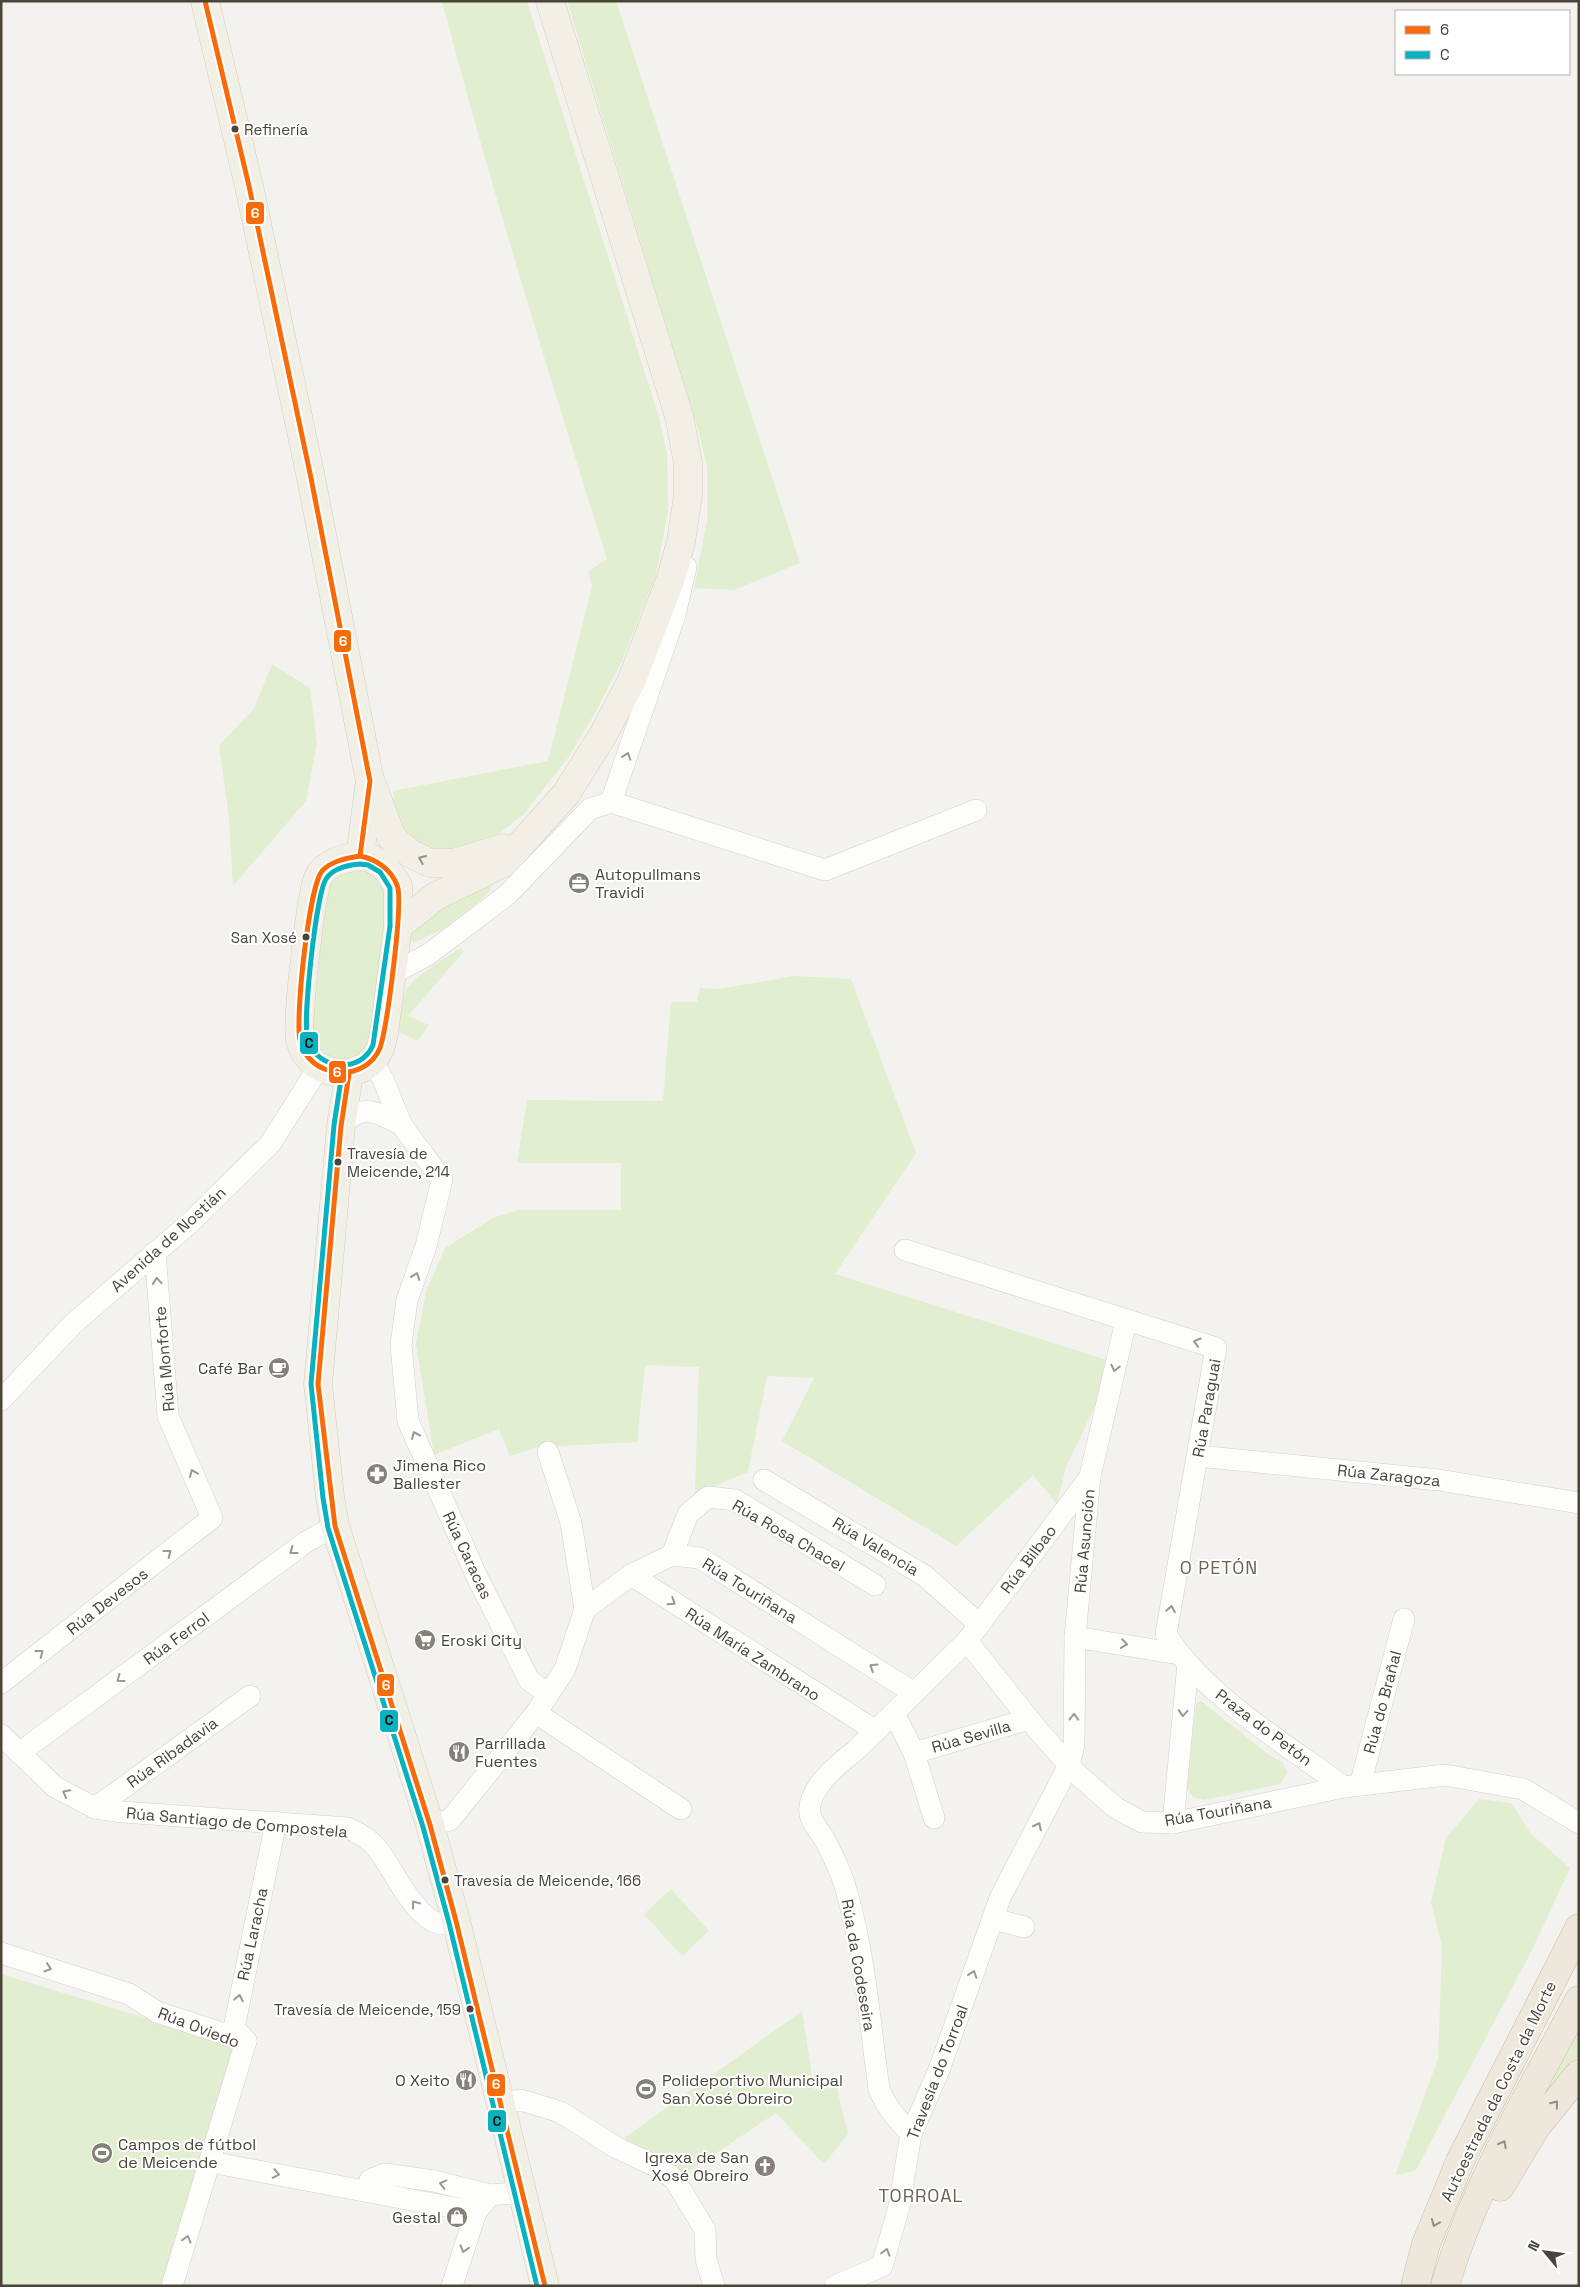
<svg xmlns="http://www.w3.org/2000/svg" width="1580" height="2287" viewBox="0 0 1580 2287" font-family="'Space Grotesk',sans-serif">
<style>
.green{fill:#e1eecf}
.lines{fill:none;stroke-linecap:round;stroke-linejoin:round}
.minor-casing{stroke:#d2d0cb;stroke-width:22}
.major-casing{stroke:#d6cebb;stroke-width:29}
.highway-casing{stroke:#ccbfa9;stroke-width:29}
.minor{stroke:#fdfdfc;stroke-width:21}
.major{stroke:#f2efe6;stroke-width:28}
.highway{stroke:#ede8db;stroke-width:28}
.bus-1-casing{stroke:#fff;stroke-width:9}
.bus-2-casing{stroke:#fff;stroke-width:9}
.bus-1{stroke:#f96b09;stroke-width:5}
.bus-2{stroke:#08b2bf;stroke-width:5}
.oneway{stroke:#9b9791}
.oneway2{stroke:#969187}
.oneway3{stroke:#948e82}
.bus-dot{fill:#4b4439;stroke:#fff;stroke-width:2}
.labels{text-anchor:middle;stroke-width:4;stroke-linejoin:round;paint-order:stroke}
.bus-label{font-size:15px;fill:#4b4439;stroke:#fff;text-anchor:start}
.poi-label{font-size:16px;fill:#4b4439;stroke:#fff;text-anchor:start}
.street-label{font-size:16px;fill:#4b4439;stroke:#fff}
.neighbourhood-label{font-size:18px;letter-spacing:1px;fill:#6e6250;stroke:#fff}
.line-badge{stroke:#fff;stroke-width:2}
.badge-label{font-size:14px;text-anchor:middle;font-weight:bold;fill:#fff}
.pale-badge-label{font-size:14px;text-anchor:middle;font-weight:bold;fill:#111}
</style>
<rect width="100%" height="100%" fill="#f4f2ee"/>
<!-- green -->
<g class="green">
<path d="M442,1h85l132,416 8,38 1,56 -12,64 -34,86 -26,50 -28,47 -45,57 -30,23 -58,17 -32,-21 -7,-20 -3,-23 155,-30 44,-175 -4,-14 19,-13c-58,-185 -116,-370 -165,-558z"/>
<polygon points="567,1 616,1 800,563 734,590 694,588 707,521 707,466 699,434"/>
<polygon points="272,664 310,688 317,743 306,801 233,886 229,818 219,745 254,709"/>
<path d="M362,868l10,4 17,26 -20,150c-5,4 -11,9 -17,11 -19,8 -34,-9 -40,-24l14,-142c8,-21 16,-21 36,-25z"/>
<polygon points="494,878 490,891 481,900 443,929 416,942 408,940 409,929 418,919"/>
<path d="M460,948l4,3 -56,65 21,9 -12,16 -19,-10c2,-13 2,-31 9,-42 9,-14 39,-31 53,-41z"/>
<polygon points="794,976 851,979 916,1153 835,1274 1107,1360 1100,1396 1066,1467 1057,1504 1033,1475 956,1546 782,1441 814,1378 767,1376 748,1472 695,1494 699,1367 645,1365 637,1442 539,1447 510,1456 499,1429 434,1455 416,1344 426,1292 445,1248 493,1218 517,1210 621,1210 621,1163 517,1163 527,1100 663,1101 671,1002 697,1002 700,988 718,989"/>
<polygon points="1201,1701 1268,1754 1283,1763 1287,1773 1280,1784 1204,1800 1193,1797 1187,1789 1196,1704"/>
<polygon points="1479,1799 1511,1803 1531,1834 1570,1868 1532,1950 1416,2170 1395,2176 1438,2059 1442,1947 1431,1902 1446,1838"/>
<polygon points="671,1889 709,1931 682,1956 644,1914"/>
<polygon points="1,1974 234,2045 164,2286 1,2286"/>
<polygon points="802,2011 814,2089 837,2088 848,2134 824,2164 776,2113 685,2174 624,2138"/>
<polygon points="1579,2026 1579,2055 1547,2094 1542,2091"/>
</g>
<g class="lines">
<!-- minor casing -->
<g class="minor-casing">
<g id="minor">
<polyline points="611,802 675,615 686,567"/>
<polyline points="392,974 429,954 508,894 590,809 611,802 825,870 976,810"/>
<polyline points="372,1061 383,1079 401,1124 442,1180 426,1246 407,1300 401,1345 408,1421 478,1579 529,1680 548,1694"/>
<path d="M341,1126c23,-24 33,-14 60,-2"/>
<path d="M905,1250l311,98 -50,286c36,60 121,111 178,153"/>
<polyline points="1,1400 73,1324 192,1221 270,1144 319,1067"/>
<polyline points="548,1452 571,1523 585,1609"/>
<polyline points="1198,1456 1439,1480 1579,1503"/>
<polyline points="764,1480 925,1576 979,1624"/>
<polyline points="672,1555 688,1514 708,1497 735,1500 875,1585"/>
<polyline points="631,1575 876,1731"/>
<polyline points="1075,1637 1179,1654"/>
<polyline points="967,1641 1037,1729 1077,1774 1116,1808 1142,1822 1173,1823 1344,1787 1445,1775 1523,1789 1579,1823"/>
<polyline points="1,1683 212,1518 168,1416 155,1252"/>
<polyline points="536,1713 681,1809"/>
<polyline points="894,1713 914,1753 934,1818"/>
<path d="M1,1735l54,52 40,21 28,4 225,16c11,5 21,11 29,20 15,19 38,72 64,76 4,1 11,-2 15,-3"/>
<polyline points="19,1753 306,1542 335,1526"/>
<polyline points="914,1753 1029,1719"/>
<polyline points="1360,1785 1404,1619"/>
<polyline points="95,1808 250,1696"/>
<polyline points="1173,1823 1188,1664"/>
<polyline points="430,1825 450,1820 536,1713 565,1669 585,1609 631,1575 672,1555 700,1558 914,1693"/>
<polyline points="993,1919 1024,1927"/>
<polyline points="1,1953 129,1994 157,2012 246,2041"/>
<polyline points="246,2041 234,2028 276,1822"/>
<polyline points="501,2103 521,2100 560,2112 617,2148 662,2169 675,2180 705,2230 706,2259 714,2286"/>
<path d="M911,2134c-14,-15 -25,-27 -32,-45 -9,-65 -14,-133 -32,-196 -5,-20 -14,-38 -24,-56 -4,-7 -12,-15 -13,-23 -4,-24 28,-50 45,-63l112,-110 123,-164"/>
<polyline points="210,2162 476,2212"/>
<polyline points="367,2191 370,2180 385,2174 434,2181 490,2195"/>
<polyline points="172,2286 246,2041"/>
<polyline points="452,2286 476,2212 490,2195 523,2192"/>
<polyline points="835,2286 882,2266 899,2207 911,2134 939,2070 1000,1898 1069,1765 1074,1745 1075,1637 1090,1476 1126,1321"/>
</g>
</g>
<!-- major casing -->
<g class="major-casing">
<g id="major">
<polyline points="205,1 249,186 311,478 370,781 360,856"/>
<polyline points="371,782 392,838 411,854 430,863 454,863 503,848"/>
<path d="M360,856l11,2 14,9 13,19v40l-14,107c-2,10 -4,20 -12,28 -24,23 -64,11 -72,-21 -4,-16 11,-147 18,-162 7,-16 27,-20 42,-22z"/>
<polyline points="398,926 436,896 505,862 566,794 603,735 631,682 671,578 681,542 688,495 688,463 679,416 550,1"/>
<polyline points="349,1074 341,1126 318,1384 330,1497 335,1526 430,1825 456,1921 545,2286"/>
</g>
</g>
<!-- highway casing -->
<g class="highway-casing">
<g id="highway">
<polyline points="1500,2187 1536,2127 1579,2074"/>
<polyline points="1415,2286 1426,2244 1461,2159 1579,1928"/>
<path d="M1445,2286c30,-102 85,-193 134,-286"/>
</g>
</g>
<!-- minor -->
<use href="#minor" class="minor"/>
<!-- major -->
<use href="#major" class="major"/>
<!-- highway -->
<use href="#highway" class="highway"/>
<!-- bus-1 casing -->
<g class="bus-1-casing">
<g id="bus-1">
<polyline points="205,1 249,186 311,478 370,781 360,856"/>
<path d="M360,856c16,3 31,13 37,29 7,16 -10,142 -17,163 -15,36 -72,31 -80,-8 -5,-23 9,-153 22,-169 9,-10 25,-13 38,-15z"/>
<polyline points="349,1074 341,1126 318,1384 335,1526 430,1825 456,1921 545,2286"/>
</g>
</g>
<!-- bus-2 casing -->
<g class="bus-2-casing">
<g id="bus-2">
<path d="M360,864l8,1 12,7 10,16v38l-17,119c-12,29 -55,25 -65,-4 -6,-18 8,-146 18,-162 7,-11 22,-14 34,-15z"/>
<polyline points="342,1073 334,1125 311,1384 323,1498 328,1528 423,1827 449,1923 537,2286"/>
</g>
</g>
<!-- bus-1 -->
<use href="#bus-1" class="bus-1"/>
<!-- bus-2 -->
<use href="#bus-2" class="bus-2"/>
</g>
<!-- one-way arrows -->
<defs><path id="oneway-chevron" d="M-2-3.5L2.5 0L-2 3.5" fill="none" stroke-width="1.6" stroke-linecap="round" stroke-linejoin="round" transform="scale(1.25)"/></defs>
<g class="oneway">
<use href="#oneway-chevron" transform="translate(627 756) rotate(-71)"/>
<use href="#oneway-chevron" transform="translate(416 1276) rotate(-70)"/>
<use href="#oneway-chevron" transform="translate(157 1281) rotate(-95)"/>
<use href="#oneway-chevron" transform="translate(1197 1342) rotate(-163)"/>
<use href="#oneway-chevron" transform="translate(1115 1368) rotate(103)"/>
<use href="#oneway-chevron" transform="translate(415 1435) rotate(-114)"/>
<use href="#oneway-chevron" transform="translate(193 1473) rotate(-113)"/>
<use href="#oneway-chevron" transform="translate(293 1551) rotate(143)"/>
<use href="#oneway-chevron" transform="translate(168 1553) rotate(-38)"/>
<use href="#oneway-chevron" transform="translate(672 1602) rotate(33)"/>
<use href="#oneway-chevron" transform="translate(1171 1609) rotate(-80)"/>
<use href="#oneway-chevron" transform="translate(1124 1644) rotate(9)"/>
<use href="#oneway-chevron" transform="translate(40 1653) rotate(-38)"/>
<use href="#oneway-chevron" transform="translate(873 1667) rotate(-148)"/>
<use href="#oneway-chevron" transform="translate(120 1679) rotate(144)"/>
<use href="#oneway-chevron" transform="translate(1183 1713) rotate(95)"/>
<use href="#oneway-chevron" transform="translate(1074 1717) rotate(-89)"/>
<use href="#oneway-chevron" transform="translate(66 1793) rotate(-152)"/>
<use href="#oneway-chevron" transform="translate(1038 1826) rotate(-63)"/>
<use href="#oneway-chevron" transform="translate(415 1904) rotate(-127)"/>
<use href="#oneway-chevron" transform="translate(48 1968) rotate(18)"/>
<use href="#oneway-chevron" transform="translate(973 1974) rotate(-71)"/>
<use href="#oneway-chevron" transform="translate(239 1998) rotate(-79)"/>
<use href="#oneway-chevron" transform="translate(276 2174) rotate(11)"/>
<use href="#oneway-chevron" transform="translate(443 2184) rotate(-166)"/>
<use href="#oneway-chevron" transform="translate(187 2239) rotate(-73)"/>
<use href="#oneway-chevron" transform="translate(464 2249) rotate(107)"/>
<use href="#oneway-chevron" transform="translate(886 2252) rotate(-74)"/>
</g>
<use class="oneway2" href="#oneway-chevron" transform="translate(422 859) rotate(-157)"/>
<g class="oneway3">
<use href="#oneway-chevron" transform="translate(1555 2104) rotate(-51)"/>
<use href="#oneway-chevron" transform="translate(1503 2144) rotate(-62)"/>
<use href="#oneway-chevron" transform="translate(1435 2223) rotate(112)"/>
</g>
<!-- icons -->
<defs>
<g id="office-disc" transform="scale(1.125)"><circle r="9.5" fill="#868178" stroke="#fff"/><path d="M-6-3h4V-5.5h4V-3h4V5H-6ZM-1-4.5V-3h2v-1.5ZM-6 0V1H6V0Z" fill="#fff"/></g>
<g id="cafe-disc" transform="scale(1.125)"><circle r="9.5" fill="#868178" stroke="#fff"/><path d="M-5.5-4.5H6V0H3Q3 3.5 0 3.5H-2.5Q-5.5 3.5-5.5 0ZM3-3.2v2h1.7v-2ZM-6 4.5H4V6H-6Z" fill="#fff"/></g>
<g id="pharmacy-disc" transform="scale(1.125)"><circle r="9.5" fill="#868178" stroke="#fff"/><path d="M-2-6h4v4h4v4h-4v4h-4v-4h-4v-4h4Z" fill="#fff"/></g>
<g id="supermarket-disc" transform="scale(1.125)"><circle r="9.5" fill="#868178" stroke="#fff"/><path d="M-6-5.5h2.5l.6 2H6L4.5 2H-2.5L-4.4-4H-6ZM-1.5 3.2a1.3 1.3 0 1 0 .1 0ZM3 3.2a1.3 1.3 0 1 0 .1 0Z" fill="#fff"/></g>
<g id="restaurant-disc" transform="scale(1.125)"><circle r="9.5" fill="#868178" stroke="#fff"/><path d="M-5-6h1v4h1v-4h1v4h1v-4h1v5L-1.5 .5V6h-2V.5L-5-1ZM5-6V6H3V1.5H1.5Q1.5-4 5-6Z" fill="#fff"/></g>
<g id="stadium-disc" transform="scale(1.125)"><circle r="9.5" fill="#868178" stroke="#fff"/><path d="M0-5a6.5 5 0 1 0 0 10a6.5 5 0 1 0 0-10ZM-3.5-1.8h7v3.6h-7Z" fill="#fff"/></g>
<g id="church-disc" transform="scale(1.125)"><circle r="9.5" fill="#868178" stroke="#fff"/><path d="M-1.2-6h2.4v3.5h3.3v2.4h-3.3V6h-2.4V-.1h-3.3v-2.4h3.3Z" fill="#fff"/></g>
<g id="shop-disc" transform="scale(1.125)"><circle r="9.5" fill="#868178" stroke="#fff"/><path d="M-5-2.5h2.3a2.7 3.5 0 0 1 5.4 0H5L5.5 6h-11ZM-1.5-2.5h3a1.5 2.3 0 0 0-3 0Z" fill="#fff"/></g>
</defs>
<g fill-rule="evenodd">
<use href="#office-disc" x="579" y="883"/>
<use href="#cafe-disc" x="279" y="1368"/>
<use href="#pharmacy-disc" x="377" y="1474"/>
<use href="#supermarket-disc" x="425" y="1640"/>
<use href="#restaurant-disc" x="459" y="1752"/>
<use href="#restaurant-disc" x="466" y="2080"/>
<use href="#stadium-disc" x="646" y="2089"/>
<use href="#stadium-disc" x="102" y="2153"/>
<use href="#church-disc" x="765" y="2166"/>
<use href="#shop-disc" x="457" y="2217"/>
</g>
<!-- markers -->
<g class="bus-dot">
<circle cx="235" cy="129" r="4.5"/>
<circle cx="306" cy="937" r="4.5"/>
<circle cx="338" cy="1162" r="4.5"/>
<circle cx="445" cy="1880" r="4.5"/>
<circle cx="470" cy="2009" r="4.5"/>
</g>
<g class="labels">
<!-- bus labels -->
<g class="bus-label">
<text x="244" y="135">Refinería</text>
<text x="297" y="943" text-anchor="end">San Xosé</text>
<text x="347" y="1159">Travesía de<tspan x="347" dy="18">Meicende, 214</tspan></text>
<text x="454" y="1886">Travesía de Meicende, 166</text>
<text x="461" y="2015" text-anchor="end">Travesía de Meicende, 159</text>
</g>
<!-- poi labels -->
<g class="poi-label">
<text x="595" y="880">Autopullmans<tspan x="595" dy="18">Travidi</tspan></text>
<text x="263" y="1374" text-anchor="end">Café Bar</text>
<text x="393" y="1471">Jimena Rico<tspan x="393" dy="18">Ballester</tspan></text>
<text x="441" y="1646">Eroski City</text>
<text x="475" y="1749">Parrillada<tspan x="475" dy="18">Fuentes</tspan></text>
<text x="450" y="2086" text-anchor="end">O Xeito</text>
<text x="662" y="2086">Polideportivo Municipal<tspan x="662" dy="18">San Xosé Obreiro</tspan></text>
<text x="118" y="2150">Campos de fútbol<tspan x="118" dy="18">de Meicende</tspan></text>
<text x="749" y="2163" text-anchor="end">Igrexa de San<tspan x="749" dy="18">Xosé Obreiro</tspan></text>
<text x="441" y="2223" text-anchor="end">Gestal</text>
</g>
<!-- street labels -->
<g class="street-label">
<text transform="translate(168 1239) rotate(-42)" y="6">Avenida de Nostián</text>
<text transform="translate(164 1359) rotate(-95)" y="6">Rúa Monforte</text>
<text transform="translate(1206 1408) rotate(-80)" y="6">Rúa Paraguai</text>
<text transform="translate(1389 1475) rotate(6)" y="6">Rúa Zaragoza</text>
<text transform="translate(789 1535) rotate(30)" y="6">Rúa Rosa Chacel</text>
<text transform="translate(1084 1541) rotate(-85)" y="6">Rúa Asunción</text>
<text transform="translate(876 1546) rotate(31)" y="6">Rúa Valencia</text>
<text transform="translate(468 1555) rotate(65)" y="6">Rúa Caracas</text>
<text transform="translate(1028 1559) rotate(-53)" y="6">Rúa Bilbao</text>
<text transform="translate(750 1590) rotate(32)" y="6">Rúa Touriñana</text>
<text transform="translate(107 1601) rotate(-38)" y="6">Rúa Devesos</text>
<text transform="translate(176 1638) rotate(-36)" y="6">Rúa Ferrol</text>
<text transform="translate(753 1654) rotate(33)" y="6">Rúa María Zambrano</text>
<text transform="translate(1382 1702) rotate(-75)" y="6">Rúa do Brañal</text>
<text transform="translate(1264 1727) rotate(37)" y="6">Praza do Petón</text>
<text transform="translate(971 1736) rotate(-16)" y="6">Rúa Sevilla</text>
<text transform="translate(172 1752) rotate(-36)" y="6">Rúa Ribadavia</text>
<text transform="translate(1218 1811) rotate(-10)" y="6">Rúa Touriñana</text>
<text transform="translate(237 1822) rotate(5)" y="6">Rúa Santiago de Compostela</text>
<text transform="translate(252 1934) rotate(-78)" y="6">Rúa Laracha</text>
<text transform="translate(859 1965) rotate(80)" y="6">Rúa da Codeseira</text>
<text transform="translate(199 2027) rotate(21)" y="6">Rúa Oviedo</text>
<text transform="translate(937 2072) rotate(-69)" y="6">Travesía do Torroal</text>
<text transform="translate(1498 2091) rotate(-64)" y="6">Autoestrada da Costa da Morte</text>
</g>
<!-- neighbourhood labels -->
<g class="neighbourhood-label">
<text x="1219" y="1574">O PETÓN</text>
<text x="921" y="2202">TORROAL</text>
</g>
</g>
<g class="line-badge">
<rect x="245" y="201" width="20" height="24" rx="5" fill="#f96b09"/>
<rect x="333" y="629" width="19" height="24" rx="5" fill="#f96b09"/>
<rect x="299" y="1031" width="20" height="24" rx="5" fill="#08b2bf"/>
<rect x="328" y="1060" width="19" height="24" rx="5" fill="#f96b09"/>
<rect x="376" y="1673" width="19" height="24" rx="5" fill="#f96b09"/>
<rect x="379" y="1709" width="20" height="24" rx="5" fill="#08b2bf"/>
<rect x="486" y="2073" width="20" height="24" rx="5" fill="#f96b09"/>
<rect x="487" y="2109" width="20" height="24" rx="5" fill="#08b2bf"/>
</g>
<g class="badge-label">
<text x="255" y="218">6</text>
<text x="343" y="646">6</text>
<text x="337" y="1077">6</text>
<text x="386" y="1690">6</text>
<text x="496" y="2089">6</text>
</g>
<g class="pale-badge-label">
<text x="309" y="1048">C</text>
<text x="389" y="1725">C</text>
<text x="497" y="2126">C</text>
</g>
<!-- border -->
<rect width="1580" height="2287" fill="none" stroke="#4b4439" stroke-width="5"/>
<!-- legend -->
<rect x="1395" y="10" width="175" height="65" fill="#ffffff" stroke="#b7b4b0"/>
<rect x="1405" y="26" width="25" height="8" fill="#f96b09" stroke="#b7b4b0"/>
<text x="1440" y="35" font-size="15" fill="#4b4439">6</text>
<rect x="1405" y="51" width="25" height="8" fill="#08b2bf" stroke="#b7b4b0"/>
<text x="1440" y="60" font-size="15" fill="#4b4439">C</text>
<!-- north arrow -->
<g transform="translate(1545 2252) rotate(299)" stroke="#ffffff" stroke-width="4" paint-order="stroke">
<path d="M0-4L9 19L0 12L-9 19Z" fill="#4b4439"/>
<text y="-8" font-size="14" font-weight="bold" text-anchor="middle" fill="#4b4439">N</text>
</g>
</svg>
